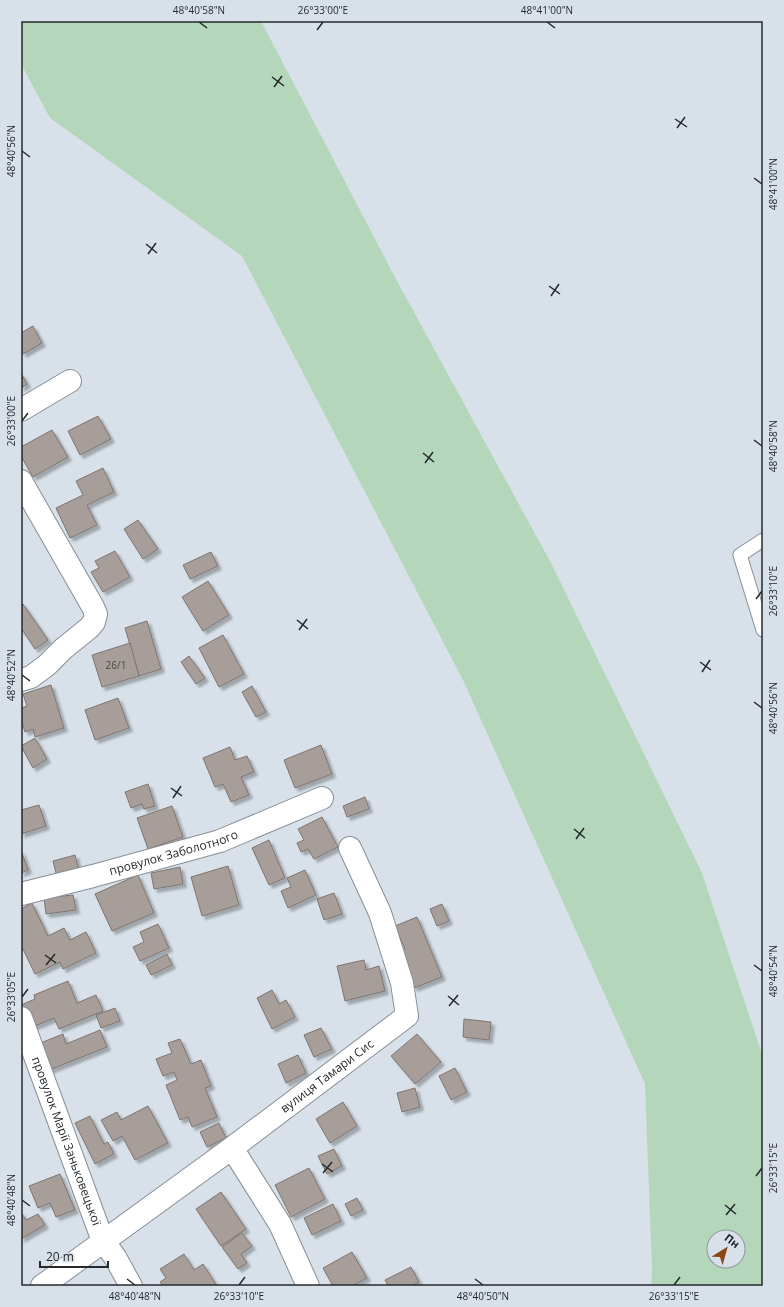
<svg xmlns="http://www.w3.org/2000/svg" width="784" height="1307" viewBox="0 0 784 1307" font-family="'Open Sans',sans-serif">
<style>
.green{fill:#b4d6ba;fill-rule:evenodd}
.building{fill:#a89e99;stroke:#7e746f;filter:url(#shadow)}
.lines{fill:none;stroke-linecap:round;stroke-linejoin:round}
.lane-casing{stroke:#878f96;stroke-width:15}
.street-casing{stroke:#878f96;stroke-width:24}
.lane{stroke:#fff;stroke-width:13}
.street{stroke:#fff;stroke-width:22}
.ticks{fill:none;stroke:#25292c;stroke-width:1.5}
.labels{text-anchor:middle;stroke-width:3.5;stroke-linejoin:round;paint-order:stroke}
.number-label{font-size:10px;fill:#464647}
.street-label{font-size:12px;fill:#25292c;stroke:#d8e1e9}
.neatline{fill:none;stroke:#25292c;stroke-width:1.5}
.ticks-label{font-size:10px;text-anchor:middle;fill:#25292c}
</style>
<defs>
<filter id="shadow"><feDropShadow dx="3.5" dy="3.5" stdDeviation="1" flood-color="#0004"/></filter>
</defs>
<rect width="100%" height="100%" fill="#d8e1e9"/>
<!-- green -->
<path class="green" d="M21,21h240l136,260 154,282 151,310 61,184v229h-112l1,-16 -7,-186 -182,-404 -221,-424 -192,-138 -29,-54zM714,1237h24v24h-24z"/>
<!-- building -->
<g class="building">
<polygon points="33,326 42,343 23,354 21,349 21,333"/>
<polygon points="21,373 27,384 21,388"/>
<polygon points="98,416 111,439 80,455 68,431"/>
<polygon points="52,430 68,457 33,477 21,456 21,447"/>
<polygon points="103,468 114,492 87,505 97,525 70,538 56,508 83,495 76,481"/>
<polygon points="138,520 158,549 143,559 124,529"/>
<polygon points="115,551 130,577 103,592 91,572 99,568 95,561"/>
<polygon points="211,552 218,566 190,579 183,565"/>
<polygon points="208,581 229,615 203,631 182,597"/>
<polygon points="23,604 48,640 35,649 23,631 21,632 21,605"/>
<polygon points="147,621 161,669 139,676 125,628"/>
<polygon points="223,635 244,674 219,687 199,648"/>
<polygon points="130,643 139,676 102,687 92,655"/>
<polygon points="189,656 205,678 196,684 181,662"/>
<polygon points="51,685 64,728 35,737 33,729 25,732 21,720 21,708 27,706 23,694"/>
<polygon points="252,686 266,712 256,717 242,692"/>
<polygon points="118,698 129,728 95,740 85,710"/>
<polygon points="35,738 47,759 33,768 21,746"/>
<polygon points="321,745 332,774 295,788 284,760"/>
<polygon points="230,747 235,760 247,756 254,772 241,777 249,795 231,802 223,784 215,787 203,758"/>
<polygon points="148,784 155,806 144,809 142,804 131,808 125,792"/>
<polygon points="365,797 369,809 347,817 343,806"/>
<polygon points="39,805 46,826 21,834 21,810"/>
<polygon points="172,806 183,837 148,849 137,818"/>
<polygon points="322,817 338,847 314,859 308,849 301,852 297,843 304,840 298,829"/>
<polygon points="269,840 285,878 269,885 252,848"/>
<polygon points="21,850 28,870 21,873"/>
<polygon points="75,855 79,871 57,877 53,861"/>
<polygon points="228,866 239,905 202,916 191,877"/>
<polygon points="180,867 183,884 154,889 151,873"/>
<polygon points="305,870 316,895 288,908 281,891 291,887 287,878"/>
<polygon points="138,875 154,913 112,931 95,894"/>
<polygon points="334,893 342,914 324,920 317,899"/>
<polygon points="73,895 76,910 46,914 44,898"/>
<polygon points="32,903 48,936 64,928 70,940 86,932 96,953 63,969 60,962 35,974 21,945 21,909"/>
<polygon points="442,904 449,921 437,926 430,909"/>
<polygon points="417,917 442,977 414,988 399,952 405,949 395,926"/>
<polygon points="158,924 169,948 140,961 133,947 144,942 140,932"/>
<polygon points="167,954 172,965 151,975 146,965"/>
<polygon points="364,960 366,970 379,966 385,991 345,1001 337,966"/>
<polygon points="68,981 77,1003 96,995 103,1011 59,1029 54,1018 30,1028 21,1005 35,999 34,995"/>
<polygon points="272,990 279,1004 286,1000 295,1017 272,1029 257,998"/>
<polygon points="115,1008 120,1021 101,1028 96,1015"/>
<polygon points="464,1019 491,1022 489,1040 463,1037"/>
<polygon points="321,1028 332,1049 314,1057 304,1035"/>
<polygon points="100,1030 107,1047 49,1070 38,1044 63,1034 66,1044"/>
<polygon points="417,1034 441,1062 415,1084 391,1056"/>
<polygon points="180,1039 191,1064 201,1060 211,1086 205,1088 217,1117 192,1127 188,1117 180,1120 166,1085 177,1080 174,1072 163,1076 156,1059 172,1053 168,1043"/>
<polygon points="298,1055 306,1073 286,1083 278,1064"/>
<polygon points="455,1068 467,1092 451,1100 439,1076"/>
<polygon points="415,1088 420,1107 402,1112 397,1093"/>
<polygon points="343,1102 357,1126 330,1143 316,1119"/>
<polygon points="148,1106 168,1143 135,1160 122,1136 113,1141 101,1120 117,1112 121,1120"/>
<polygon points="90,1116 104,1144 108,1142 114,1154 95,1164 75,1123"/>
<polygon points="219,1123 226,1138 207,1147 200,1132"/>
<polygon points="334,1149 342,1166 327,1174 318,1156"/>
<polygon points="309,1168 325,1199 291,1217 275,1185"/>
<polygon points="60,1174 75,1210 56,1217 50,1203 38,1208 29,1186"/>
<polygon points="221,1192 246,1229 221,1246 196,1209"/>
<polygon points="357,1198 363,1210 351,1216 345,1204"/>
<polygon points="333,1204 341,1221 312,1235 304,1218"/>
<polygon points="21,1212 26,1220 38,1214 45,1225 21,1239"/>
<polygon points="242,1233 252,1246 241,1254 247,1263 238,1269 222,1247"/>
<polygon points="352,1252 367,1278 352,1286 333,1286 323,1268"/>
<polygon points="184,1254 194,1270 203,1264 217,1286 204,1286 203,1285 201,1286 163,1286 160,1282 166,1278 160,1269"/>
<polygon points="411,1267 419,1282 411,1286 388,1286 385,1280"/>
</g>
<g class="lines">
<!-- lane casing -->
<g class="lane-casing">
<polyline id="lane" points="763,540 740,555 763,630"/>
</g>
<!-- street casing -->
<g class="street-casing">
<g id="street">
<polyline points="21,410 70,381"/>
<polyline points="21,481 93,607 96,614 94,622 89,628 63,649 47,665 31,677 21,680"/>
<path id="s1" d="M21,894l72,-18 127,-35 102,-43"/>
<path id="s2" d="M21,1018l82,223 12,16 16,29"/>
<polyline points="232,1148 280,1224 308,1286"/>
<path id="s3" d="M42,1286l190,-138 175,-132 -5,-33 -22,-70 -30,-65"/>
</g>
</g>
<!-- lane -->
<use href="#lane" class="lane"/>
<!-- street -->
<use href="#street" class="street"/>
</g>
<!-- ticks -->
<path class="ticks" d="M199,22l8,6M547,22l8,6M317,30l6,-8M272,77l12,9M274,87l8,-11M675,119l12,8M677,128l8,-11M22,151l8,6M754,178l8,6M146,244l11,9M148,254l8,-11M549,286l11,8M551,296l8,-12M22,421l6,-8M754,440l8,6M423,453l11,9M425,463l8,-11M756,599l6,-8M297,620l11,9M299,630l8,-11M700,662l11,8M702,672l8,-12M22,675l8,6M754,702l8,6M171,788l11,8M173,798l8,-12M574,829l11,9M576,839l8,-11M45,955l11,8M46,965l9,-11M754,965l8,6M448,996l11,9M22,997l6,-8M449,1006l9,-11M322,1164l11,8M323,1173l9,-11M756,1176l6,-8M22,1200l8,6M725,1205l11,9M726,1215l9,-11M127,1279l8,6M475,1279l8,6M239,1285l6,-8M674,1285l6,-8"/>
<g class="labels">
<!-- number labels -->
<g class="number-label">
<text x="116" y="669">26/1</text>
</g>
<!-- street labels -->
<g class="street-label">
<text dy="4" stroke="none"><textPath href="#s1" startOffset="158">провулок Заболотного</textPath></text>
<text dy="4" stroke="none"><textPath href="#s3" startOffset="354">вулиця Тамари Сис</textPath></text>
<text dy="4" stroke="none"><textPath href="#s2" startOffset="131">провулок Марії Заньковецької</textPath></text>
</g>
</g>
<!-- border -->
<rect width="784" height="1307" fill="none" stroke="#d8e1e9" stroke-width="44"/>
<!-- north arrow -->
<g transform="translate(726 1249) rotate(37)"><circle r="19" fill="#d8e1e9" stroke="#90979d"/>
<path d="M0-3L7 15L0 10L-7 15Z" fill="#8a4914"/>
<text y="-6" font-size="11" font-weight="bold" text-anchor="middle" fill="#25292c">Пн</text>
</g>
<!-- scale -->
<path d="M40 1261v6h68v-6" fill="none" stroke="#25292c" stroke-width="2"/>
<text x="46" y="1261" font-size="12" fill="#25292c" stroke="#d8e1e9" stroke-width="3" paint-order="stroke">20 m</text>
<rect x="22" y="22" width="740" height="1263" class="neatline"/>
<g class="ticks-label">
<text x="199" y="14">48°40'58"N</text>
<text x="323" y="14">26°33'00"E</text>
<text x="547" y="14">48°41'00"N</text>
<text transform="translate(11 151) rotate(-90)" y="4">48°40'56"N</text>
<text transform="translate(773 184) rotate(-90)" y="4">48°41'00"N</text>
<text transform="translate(11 421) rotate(-90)" y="4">26°33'00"E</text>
<text transform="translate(773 446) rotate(-90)" y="4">48°40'58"N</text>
<text transform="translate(773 591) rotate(-90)" y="4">26°33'10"E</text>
<text transform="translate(11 675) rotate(-90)" y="4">48°40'52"N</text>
<text transform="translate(773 708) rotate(-90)" y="4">48°40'56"N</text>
<text transform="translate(773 971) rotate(-90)" y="4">48°40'54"N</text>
<text transform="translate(11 997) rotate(-90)" y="4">26°33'05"E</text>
<text transform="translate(773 1168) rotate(-90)" y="4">26°33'15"E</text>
<text transform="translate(11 1200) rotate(-90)" y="4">48°40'48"N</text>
<text x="135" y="1300">48°40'48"N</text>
<text x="239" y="1300">26°33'10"E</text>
<text x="483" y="1300">48°40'50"N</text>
<text x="674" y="1300">26°33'15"E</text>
</g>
</svg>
